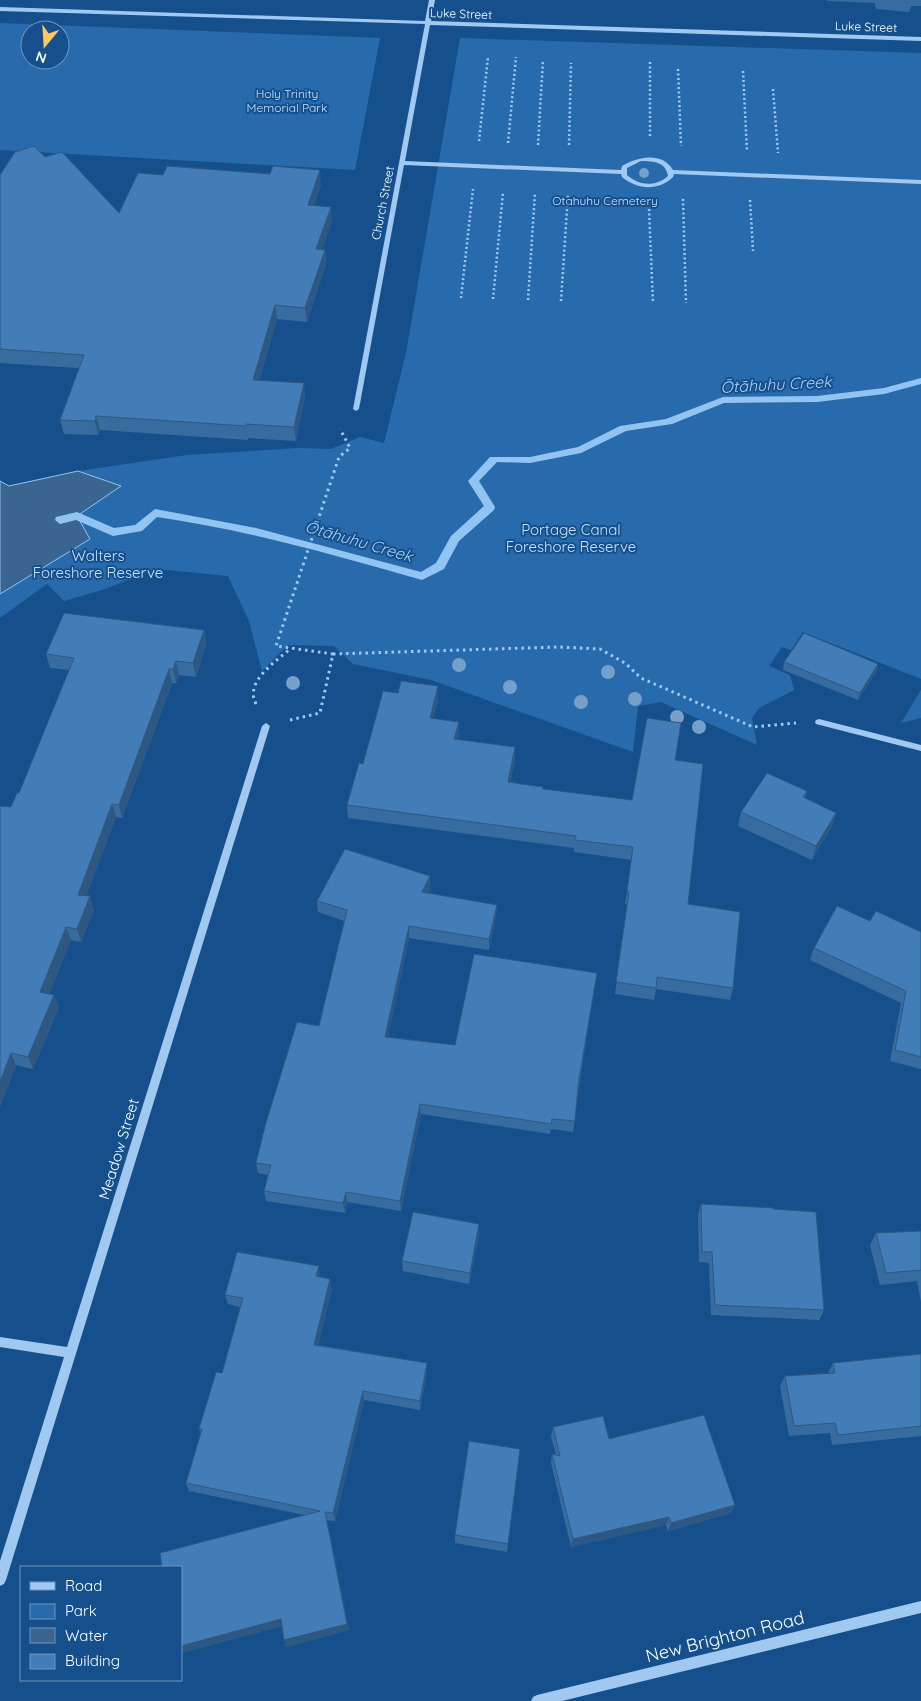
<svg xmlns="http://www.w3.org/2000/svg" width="921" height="1701" viewBox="0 0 921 1701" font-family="Quicksand,sans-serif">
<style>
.green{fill:#286bac;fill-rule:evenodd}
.water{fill:#3a6591;stroke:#92c4f3}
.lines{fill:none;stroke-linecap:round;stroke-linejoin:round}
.stream{fill:#92c4f3;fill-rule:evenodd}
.path-far1{stroke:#a0c8f0;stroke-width:2.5;stroke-dasharray:2 2.5;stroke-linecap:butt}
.path{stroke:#a0c8f0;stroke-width:3;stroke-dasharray:2.5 4;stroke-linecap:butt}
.minor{fill:#a0c8f0;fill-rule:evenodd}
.tree{fill:#76a0ca}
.wall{fill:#396c9e}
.shaded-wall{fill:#2e5881}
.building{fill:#427db8;stroke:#2e5881}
.labels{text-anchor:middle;stroke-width:4;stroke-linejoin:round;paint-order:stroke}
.far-street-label{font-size:12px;fill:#fff;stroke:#15508d}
.far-park-label{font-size:12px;fill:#c6e1fb;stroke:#15508d}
.park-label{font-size:15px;fill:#c6e1fb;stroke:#15508d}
.street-label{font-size:15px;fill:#fff;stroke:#15508d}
.water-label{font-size:16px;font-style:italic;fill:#abd2f7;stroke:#15508d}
.near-street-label{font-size:18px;fill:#fff;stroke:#15508d}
</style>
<rect width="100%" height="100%" fill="#15508d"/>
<!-- green -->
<g class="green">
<path d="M0,23l380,15 -25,132 -355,-20zM30,30h30v30h-30z"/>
<polygon points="460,38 921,53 921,679 803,632 791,650 782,647 769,666 790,675 794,690 759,708 752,718 757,745 661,702 638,706 633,752 431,680 353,664 334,646 288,645 262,671 249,621 228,576 157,569 102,590 64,601 47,584 0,618 0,481 9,486 78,471 187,455 298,448 331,449 360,437 384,443 406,353"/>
<polygon points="921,690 921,718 901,723"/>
</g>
<!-- water -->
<polygon class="water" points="78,471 121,486 77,516 90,539 0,594 0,481 9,486"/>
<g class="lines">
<!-- stream -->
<path class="stream" d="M921,378v6l-37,10 -67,8 -93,1 -52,21 -46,7 -45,22 -51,10 -33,-1 -18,19 16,26 -1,3 -35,31 -15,28 -22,11c-88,-25 -175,-50 -265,-63l-15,14 -29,5 -37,-16 -16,4 -5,-4 1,-3 21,-5 37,16 21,-3 20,-16 101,19 165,44 15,-9 15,-27 33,-30 -16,-25 22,-24h40l48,-10 42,-21 46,-7 57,-22 94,-1 67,-8z"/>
<!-- path-far1 -->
<g class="path-far1">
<polyline points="650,62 650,136"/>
<polyline points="678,69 681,146"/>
<polyline points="743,71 747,151"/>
<polyline points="773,89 778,153"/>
<polyline points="479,141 488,57"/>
<polyline points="508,143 516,57"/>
<polyline points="538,145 543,60"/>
<polyline points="569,145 571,63"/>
<polyline points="683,199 686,303"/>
<polyline points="750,200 753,251"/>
<polyline points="649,209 653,303"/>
<polyline points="461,298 473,189"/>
<polyline points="493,299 503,192"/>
<polyline points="528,300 535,193"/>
<polyline points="561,301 568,194"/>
</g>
<!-- path -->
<g class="path">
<polyline points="333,654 558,647 600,649 625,663 641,678 753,727 796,723"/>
<path d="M256,704c-12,-23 20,-42 35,-56"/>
<polyline points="290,720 320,713 333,654 276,646 339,457 350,448 340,429"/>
</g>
<!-- minor -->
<g class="minor">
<path d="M429,0h6l-4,21 490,16v4l-491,-16 -25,136 216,9 1,-4c15,-9 40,-15 51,4l248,10v4l-247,-10 -1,3c-14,14 -36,13 -51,0l-1,-3 -217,-9 -45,244 -3,2 -3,-2 72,-385 -425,-13v-4l425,14zM641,161c12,0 25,1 27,15 -12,11 -29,10 -41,-1v-7z"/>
<polygon points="819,719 921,745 921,751 816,724 815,722 816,720"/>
<polygon points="266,723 270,726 6,1580 4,1584 0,1586 0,1561 64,1357 0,1347 0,1337 67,1347 262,726"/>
<polygon points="921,1601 921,1613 562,1701 531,1701 533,1697 537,1695"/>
</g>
</g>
<!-- trees -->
<g class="tree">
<circle cx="644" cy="173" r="5"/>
<circle cx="459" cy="665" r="7"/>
<circle cx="608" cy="672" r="7"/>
<circle cx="293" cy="683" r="7"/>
<circle cx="510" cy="687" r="7"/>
<circle cx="635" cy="699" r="7"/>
<circle cx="581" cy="702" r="7"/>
<circle cx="677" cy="717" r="7"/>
<circle cx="699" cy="727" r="7"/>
</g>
<!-- wall -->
<g class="wall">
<polygon points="827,0 921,0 921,6 911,6 909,12 876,9 875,3 827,1"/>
<polygon points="45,157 119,213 163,175 321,184 314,205 332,221 322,250 325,250 326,264 307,322 277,319 259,381 304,383 305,397 296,441 248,438 248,440 100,430 98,435 64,434 60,420 79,368 0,363 0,175"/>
<polygon points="204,630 206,644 196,677 179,675 176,683 172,683 122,818 116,817 86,896 94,910 81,942 71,940 49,994 59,1007 33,1069 16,1065 0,1107 11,807 19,793 69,670 50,668 46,654"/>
<polygon points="784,662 878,664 876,672 858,700 783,670"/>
<polygon points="438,699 433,719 459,735 458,739 515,760 510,783 543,789 632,800 675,760 688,904 733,988 730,1000 656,989 654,1000 615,994 627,904 625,904 632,860 574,852 574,848 348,818 347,805"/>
<polygon points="807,791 805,798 836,813 832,826 812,860 738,826 741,812"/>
<polygon points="431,888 428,893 496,917 489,950 409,938 388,1037 455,1045 595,984 578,1094 573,1132 551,1129 550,1134 421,1114 401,1211 347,1202 345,1213 266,1201 264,1191 268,1175 258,1173 256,1163 319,1026 344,921 318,912 317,901"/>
<polygon points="870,921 921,932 921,1069 890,1061 901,1003 810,960 814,948"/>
<polygon points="701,1204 773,1209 824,1310 819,1320 711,1315 709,1263 699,1262 698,1216"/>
<polygon points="921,1231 921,1302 917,1281 880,1285 870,1245 876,1233"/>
<polygon points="479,1235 469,1284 403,1271 402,1261"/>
<polygon points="320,1277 332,1289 318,1345 427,1363 427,1372 420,1410 364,1400 335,1521 327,1520 349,1630 286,1647 282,1626 181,1653 304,1515 189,1491 186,1483 201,1434 199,1429 222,1373 240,1307 228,1304 225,1295"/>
<polygon points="921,1354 921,1436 832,1445 830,1433 789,1436 780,1386 785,1376 828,1373 833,1363"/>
<polygon points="553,1427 609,1439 731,1513 668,1531 666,1525 571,1547 551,1463 552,1454 556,1455 551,1437"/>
<polygon points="519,1458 507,1552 455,1543 455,1535"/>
</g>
<!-- shaded-wall -->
<g class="shaded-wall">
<polygon points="320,170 321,184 309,219 308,205"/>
<polygon points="331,207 332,221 318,263 316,249"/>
<polygon points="325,250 326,264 307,322 305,308"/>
<polygon points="275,305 277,319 255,394 253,380"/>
<polygon points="304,383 305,397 296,441 294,427"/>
<polygon points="96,416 100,430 98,435 95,421"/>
<polygon points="204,630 206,644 196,677 193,663"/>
<polygon points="176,661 179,675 176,683 173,669"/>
<polygon points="878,664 876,672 858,700 860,693"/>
<polygon points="169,669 172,683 122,818 119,805"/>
<polygon points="438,686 438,699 430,731 430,718"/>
<polygon points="459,722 459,735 454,752 454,739"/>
<polygon points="515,747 515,760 508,795 508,782"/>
<polygon points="112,804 116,817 82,908 78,895"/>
<polygon points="836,813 832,826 812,860 816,846"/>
<polygon points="430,876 431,888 423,904 422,892"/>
<polygon points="90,896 94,910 81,942 77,929"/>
<polygon points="497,905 496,917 489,950 489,939"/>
<polygon points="409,926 409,938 386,1048 385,1037"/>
<polygon points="66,927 71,940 45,1005 40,992"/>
<polygon points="597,973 595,984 577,1096 578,1085"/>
<polygon points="54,995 59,1007 33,1069 28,1057"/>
<polygon points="11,1053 16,1065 0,1107 0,1082"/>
<polygon points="420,1104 421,1114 401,1211 400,1201"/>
<polygon points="346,1192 347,1202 345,1213 343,1203"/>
<polygon points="479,1224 479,1235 469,1284 470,1273"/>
<polygon points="319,1266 320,1276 316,1276"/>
<polygon points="330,1279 332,1289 316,1354 314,1345"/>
<polygon points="427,1363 427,1372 420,1410 420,1401"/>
<polygon points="363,1391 364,1400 335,1521 333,1513"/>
<polygon points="735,1505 731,1513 668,1531 671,1523"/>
<polygon points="325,1512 349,1630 286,1647 284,1640"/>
<polygon points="669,1517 666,1525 571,1547 573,1539"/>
<polygon points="281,1619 283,1626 181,1653 181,1646"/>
</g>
<!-- building -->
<g class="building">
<polygon points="34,146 45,157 62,152 119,213 138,173 163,175 167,166 270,174 273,166 320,170 308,205 331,207 316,249 325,250 305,308 275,305 253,380 304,383 294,427 246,424 246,426 96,416 95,421 60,420 84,355 0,349 0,175 15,152"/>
<polygon points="64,613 204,630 193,663 176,661 173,669 169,669 119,805 112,804 78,895 90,896 77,929 66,927 40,992 54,995 28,1057 11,1053 0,1082 0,806 11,807 17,793 19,793 74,658 46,654"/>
<polygon points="804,633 878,664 860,693 784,662"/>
<polygon points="401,681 438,686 430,718 459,722 454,739 515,747 508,782 543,787 543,789 632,800 647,718 681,723 675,760 703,764 688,904 740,912 733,988 657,977 656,988 616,982 629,892 627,891 633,847 575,840 576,836 347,805 359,763 363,764 383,691 398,693"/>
<polygon points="767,773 807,791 803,797 836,813 816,846 741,812"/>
<polygon points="345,849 430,876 422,892 497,905 489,939 409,926 385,1037 455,1045 474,954 597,973 578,1085 575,1121 552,1119 551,1124 420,1104 400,1201 346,1192 343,1203 264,1191 271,1165 256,1163 265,1126 297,1022 319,1026 347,910 317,901"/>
<polygon points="837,906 870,921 876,911 921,932 921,1057 895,1050 906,991 814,948"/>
<polygon points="701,1204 773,1208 773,1209 816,1212 824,1310 715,1305 712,1252 702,1252"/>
<polygon points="413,1212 479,1224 470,1273 402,1261"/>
<polygon points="921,1231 921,1270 886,1273 876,1233"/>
<polygon points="237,1252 319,1266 316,1276 330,1279 314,1345 427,1363 420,1401 363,1391 333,1513 325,1512 347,1624 284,1640 281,1619 181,1646 181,1567 162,1567 160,1553 320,1511 186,1483 202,1429 199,1429 216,1372 222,1373 243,1298 225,1295"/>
<polygon points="921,1354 921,1426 838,1435 835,1423 794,1426 785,1376 835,1373 833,1363"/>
<polygon points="704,1415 735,1505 671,1523 669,1517 573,1539 552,1454 560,1456 553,1427 603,1416 609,1439"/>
<polygon points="469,1441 520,1449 508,1544 455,1535"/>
</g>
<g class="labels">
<!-- far-street labels -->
<g class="far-street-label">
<text transform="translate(461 14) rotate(2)" y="4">Luke Street</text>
<text transform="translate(866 27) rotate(2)" y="4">Luke Street</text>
<text transform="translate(383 203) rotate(-79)" y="4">Church Street</text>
</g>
<!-- far-park labels -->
<g class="far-park-label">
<text x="287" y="98">Holy Trinity<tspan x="287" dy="14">Memorial Park</tspan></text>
<text x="605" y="205">Otahuhu Cemetery</text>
</g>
<!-- park labels -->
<g class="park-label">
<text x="571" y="535">Portage Canal<tspan x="571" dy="17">Foreshore Reserve</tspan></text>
<text x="98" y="561">Walters<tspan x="98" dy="17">Foreshore Reserve</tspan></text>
</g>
<!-- street labels -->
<g class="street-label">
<text transform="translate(119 1149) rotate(-73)" y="5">Meadow Street</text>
</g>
<!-- water labels -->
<g class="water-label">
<text transform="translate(776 384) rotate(-3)" y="6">Ōtāhuhu Creek</text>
<text transform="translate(359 541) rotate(16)" y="6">Ōtāhuhu Creek</text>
</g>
<!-- near-street labels -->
<g class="near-street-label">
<text transform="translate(725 1637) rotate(-14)" y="6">New Brighton Road</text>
</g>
</g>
<!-- legend -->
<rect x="20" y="1566" width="162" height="115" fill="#15508d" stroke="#7396bb"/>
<rect x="30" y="1582" width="25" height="8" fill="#a0c8f0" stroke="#7396bb"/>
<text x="65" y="1591" font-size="15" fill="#ffffff">Road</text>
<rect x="30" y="1604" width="25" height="15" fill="#286bac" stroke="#7396bb"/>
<text x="65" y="1616" font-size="15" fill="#ffffff">Park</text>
<rect x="30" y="1628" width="25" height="15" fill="#3a6591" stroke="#7396bb"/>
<text x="65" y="1641" font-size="15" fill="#ffffff">Water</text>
<rect x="30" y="1654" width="25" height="15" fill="#427db8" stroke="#7396bb"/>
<text x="65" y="1666" font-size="15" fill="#ffffff">Building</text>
<!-- north arrow -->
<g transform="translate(45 45) rotate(198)"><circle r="24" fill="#15508d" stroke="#7396bb"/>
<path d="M0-4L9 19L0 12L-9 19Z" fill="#ffc85e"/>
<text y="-8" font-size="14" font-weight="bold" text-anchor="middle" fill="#ffffff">N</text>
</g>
</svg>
